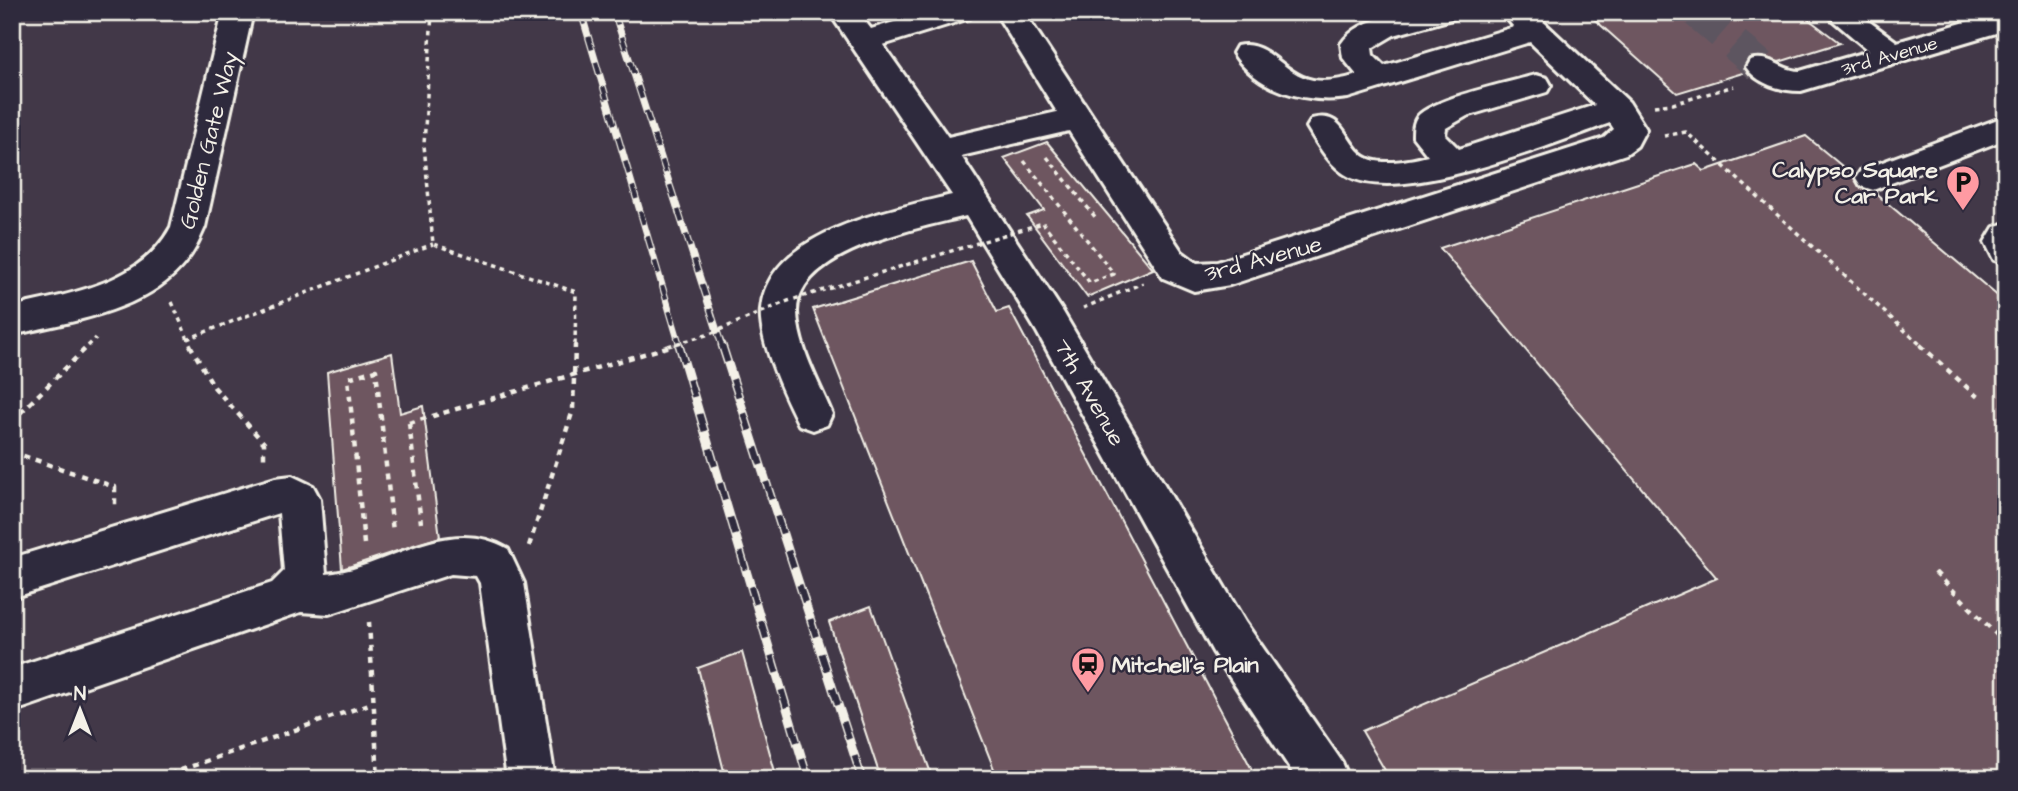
<svg xmlns="http://www.w3.org/2000/svg" width="2018" height="791" viewBox="0 0 2018 791" font-family="'Architects Daughter',sans-serif">
<style>
.building{fill:#6e5760;stroke:#f4f1e8;stroke-width:2}
.lines{fill:none;stroke-linecap:round;stroke-linejoin:round}
.minor-tunnel{stroke:#5d5460;stroke-width:33;stroke-dasharray:33 17;stroke-linecap:butt}
.minor-casing{stroke:#f4f1e8;stroke-width:6}
.path-far1{stroke:#f4f1e8;stroke-width:3.5;stroke-dasharray:4.5 4.5;stroke-linecap:butt}
.path{stroke:#f4f1e8;stroke-width:4.5;stroke-dasharray:6 6;stroke-linecap:butt}
.minor{fill:#2f2a3d;fill-rule:evenodd}
.rail-far1-casing{stroke:#f4f1e8;stroke-width:7}
.rail-casing{stroke:#f4f1e8;stroke-width:9}
.rail-far1{stroke:#2f2a3d;stroke-width:4.5;stroke-dasharray:13;stroke-linecap:butt}
.rail{stroke:#2f2a3d;stroke-width:6;stroke-dasharray:18;stroke-linecap:butt}
.path-bridge-far1{stroke:#f4f1e8;stroke-width:3.5;stroke-dasharray:4.5 4.5;stroke-linecap:butt}
.path-bridge{stroke:#f4f1e8;stroke-width:4.5;stroke-dasharray:6 6;stroke-linecap:butt}
.labels{text-anchor:middle;stroke-width:5;stroke-linejoin:round;paint-order:stroke}
.far-street-label{font-size:19px;fill:#f4f1e8;stroke:#2f2a3d}
.street-label{font-size:23px;fill:#f4f1e8;stroke:#2f2a3d}
.poi-label{font-size:23px;font-weight:bold;fill:#f4f1e8;stroke:#2f2a3d;text-anchor:end}
</style>
<rect width="100%" height="100%" fill="#423848"/>
<filter id="ink" filterUnits="userSpaceOnUse"><feTurbulence type="fractalNoise" baseFrequency=".0143" numOctaves="2"/><feDisplacementMap in="SourceGraphic" scale="14" xChannelSelector="R" yChannelSelector="G"/><feConvolveMatrix kernelMatrix="1 2 1 2 8 2 1 2 1" color-interpolation-filters="sRGB"/></filter>
<g filter="url(#ink)">
<!-- building -->
<g class="building">
<polygon points="1586,12 1799,12 1840,43 1779,62 1764,57 1750,57 1744,66 1746,72 1677,93"/>
<polygon points="1806,136 1854,176 1859,187 1874,192 2006,303 2006,779 1390,779 1362,731 1717,578 1440,248 1696,164 1704,171"/>
<polygon points="1047,142 1153,269 1087,297 1027,216 1044,210 1004,158"/>
<polygon points="971,261 997,312 1009,308 1257,779 998,779 813,309"/>
<polygon points="392,353 400,413 423,406 440,537 342,569 327,372"/>
<polygon points="871,606 933,779 881,779 829,622"/>
<polygon points="742,652 777,779 726,779 698,668"/>
</g>
<g class="lines">
<!-- minor-tunnel -->
<polyline class="minor-tunnel" points="1697,12 1761,67"/>
<!-- minor casing -->
<g class="minor-casing">
<g id="minor">
<path d="M223,12h30l-48,215c-5,11 -10,24 -18,33 -39,52 -116,61 -175,75v-28c58,-14 128,-22 159,-80z"/>
<path d="M829,12h29l13,17 56,-17h47l-4,6 -87,27 65,92 109,-25 -62,-100h29l158,240 15,11 20,-1 387,-124 10,-9 -4,-6c-56,20 -209,83 -262,53 -18,-10 -31,-32 -41,-49l5,-8c36,-10 32,32 60,41 16,5 39,0 56,-4l-15,-19c0,-7 0,-15 5,-21 17,-18 92,-34 118,-41l11,3 4,7 -4,7 -80,24 -21,12 -1,7 14,14 136,-44 -65,-63 -182,56c-42,6 -90,-7 -115,-45l4,-7c27,-7 43,22 66,31 16,7 38,3 54,-2l-14,-17 -2,-14c22,-34 83,-32 118,-32l-4,6 -61,17 -22,13 1,7 11,11 130,-39 -13,-15h32l96,90 17,27 -9,17 -11,8 -396,131 -36,6 -31,-13 -94,-147 -108,25 102,156 182,310 97,140 7,17h-52l-84,-127 -176,-320 -71,-116c-45,12 -170,34 -169,96 1,35 22,70 35,102l-5,11 -14,5 -14,-5c-14,-28 -41,-84 -38,-116 7,-78 130,-99 191,-114z"/>
<path d="M1823,12h33l41,30 103,-30h6v18l-205,61c-19,0 -44,-7 -55,-24l4,-7c21,-6 31,11 50,11l69,-20z"/>
<polygon points="2006,116 2006,139 1873,190 1861,186 1856,178 1861,170"/>
<polygon points="2006,223 2006,264 1994,260 1985,242 1994,227"/>
<path d="M292,476l21,10 7,13 6,75c62,-5 120,-61 182,-25l16,34 31,196h-48l-27,-196 -4,-7 -25,-2 -122,40 -28,-2 -289,100v-44l260,-85 12,-12 -5,-58 -267,85v-40l263,-80z"/>
</g>
</g>
<!-- path-far1 -->
<g class="path-far1">
<polyline points="432,12 424,145 433,244 576,292 575,346"/>
<polyline points="12,28 15,12"/>
<polyline points="1654,106 1673,104 1734,86"/>
<polyline points="1664,136 1686,132 1922,346"/>
<polyline points="1047,157 1096,218"/>
<polyline points="1024,161 1114,274 1090,283 1043,223"/>
<polyline points="172,302 191,346"/>
<polyline points="1083,308 1143,283"/>
<polyline points="187,339 433,244"/>
<polyline points="88,346 96,338"/>
</g>
<!-- path -->
<g class="path">
<polyline points="190,345 214,387 264,443 264,460"/>
<polyline points="1920,345 1980,399"/>
<polyline points="12,421 89,345"/>
<polyline points="409,423 421,523"/>
<polyline points="12,452 115,487 115,507"/>
<polyline points="364,544 348,378 376,370 393,532"/>
<polyline points="529,546 573,410 575,345"/>
<polyline points="1935,572 2006,644"/>
<polyline points="369,622 378,779"/>
<polyline points="158,778 372,703"/>
</g>
<!-- minor -->
<use href="#minor" class="minor"/>
<!-- rail-far1 casing -->
<g class="rail-far1-casing">
<g id="rail-far1">
<polyline points="581,12 680,346"/>
<polyline points="614,12 722,346"/>
</g>
</g>
<!-- rail casing -->
<g class="rail-casing">
<g id="rail">
<polyline points="679,345 808,779"/>
<polyline points="722,345 862,779"/>
</g>
</g>
<!-- rail-far1 -->
<use href="#rail-far1" class="rail-far1"/>
<!-- rail -->
<use href="#rail" class="rail"/>
<!-- path-bridge-far1 -->
<polyline class="path-bridge-far1" points="668,346 710,334 788,301 1043,223"/>
<!-- path-bridge -->
<polyline class="path-bridge" points="409,423 674,345"/>
</g>
</g>
<!-- icons -->
<defs>
<g id="parking-pin" transform="scale(1.75)"><path d="M0 17L-7.5 6A9.5 9.5 0 1 1 7.5 6Z" fill="#ff9aa2" stroke="#2f2a3d"/><path d="M-3.5-5.5H1a3.5 3.5 0 0 1 0 7H-1V5.5H-3.5ZM-1-3.4V-.6H.8a1.4 1.4 0 0 0 0-2.8Z" fill="#111"/></g>
<g id="station-pin" transform="scale(1.75)"><path d="M0 17L-7.5 6A9.5 9.5 0 1 1 7.5 6Z" fill="#ff9aa2" stroke="#2f2a3d"/><path d="M-3-6H3Q5-6 5-4V2Q5 4 3 4L4.5 6H3L1.5 4h-3L-3 6H-4.5L-3 4Q-5 4-5 2V-4Q-5-6-3-6ZM-3.5-4v3h7v-3ZM-3.5 1v1.5H-2V1ZM2 1v1.5H3.5V1Z" fill="#111"/></g>
</defs>
<g fill-rule="evenodd">
<use href="#parking-pin" x="1963" y="182"/>
<use href="#station-pin" x="1088" y="664"/>
</g>
<g class="labels">
<!-- far-street labels -->
<g class="far-street-label">
<text transform="translate(1889 55) rotate(-16)" y="7">3rd Avenue</text>
</g>
<!-- street labels -->
<g class="street-label">
<text transform="translate(208 140) rotate(-76)" y="8">Golden Gate Way</text>
<text transform="translate(1263 258) rotate(-15)" y="8">3rd Avenue</text>
<text transform="translate(1090 392) rotate(60)" y="8">7th Avenue</text>
</g>
<!-- poi labels -->
<g class="poi-label">
<text x="1938" y="177">Calypso Square<tspan x="1938" dy="26">Car Park</tspan></text>
<text x="1112" y="672" text-anchor="start">Mitchell's Plain</text>
</g>
</g>
<!-- margin -->
<rect width="2018" height="791" fill="none" stroke="#2f2a3d" stroke-width="42"/>
<rect x="21" y="21" width="1976" height="749" fill="none" stroke="#f4f1e8" stroke-width="2.5" filter="url(#ink)"/>
<!-- north arrow -->
<g transform="translate(80 710)" stroke="#2f2a3d" stroke-width="5" paint-order="stroke">
<path d="M0-5L12 26L0 18L-12 26Z" fill="#f4f1e8"/>
<text y="-10" font-size="19" font-weight="bold" text-anchor="middle" fill="#f4f1e8">N</text>
</g>
</svg>
